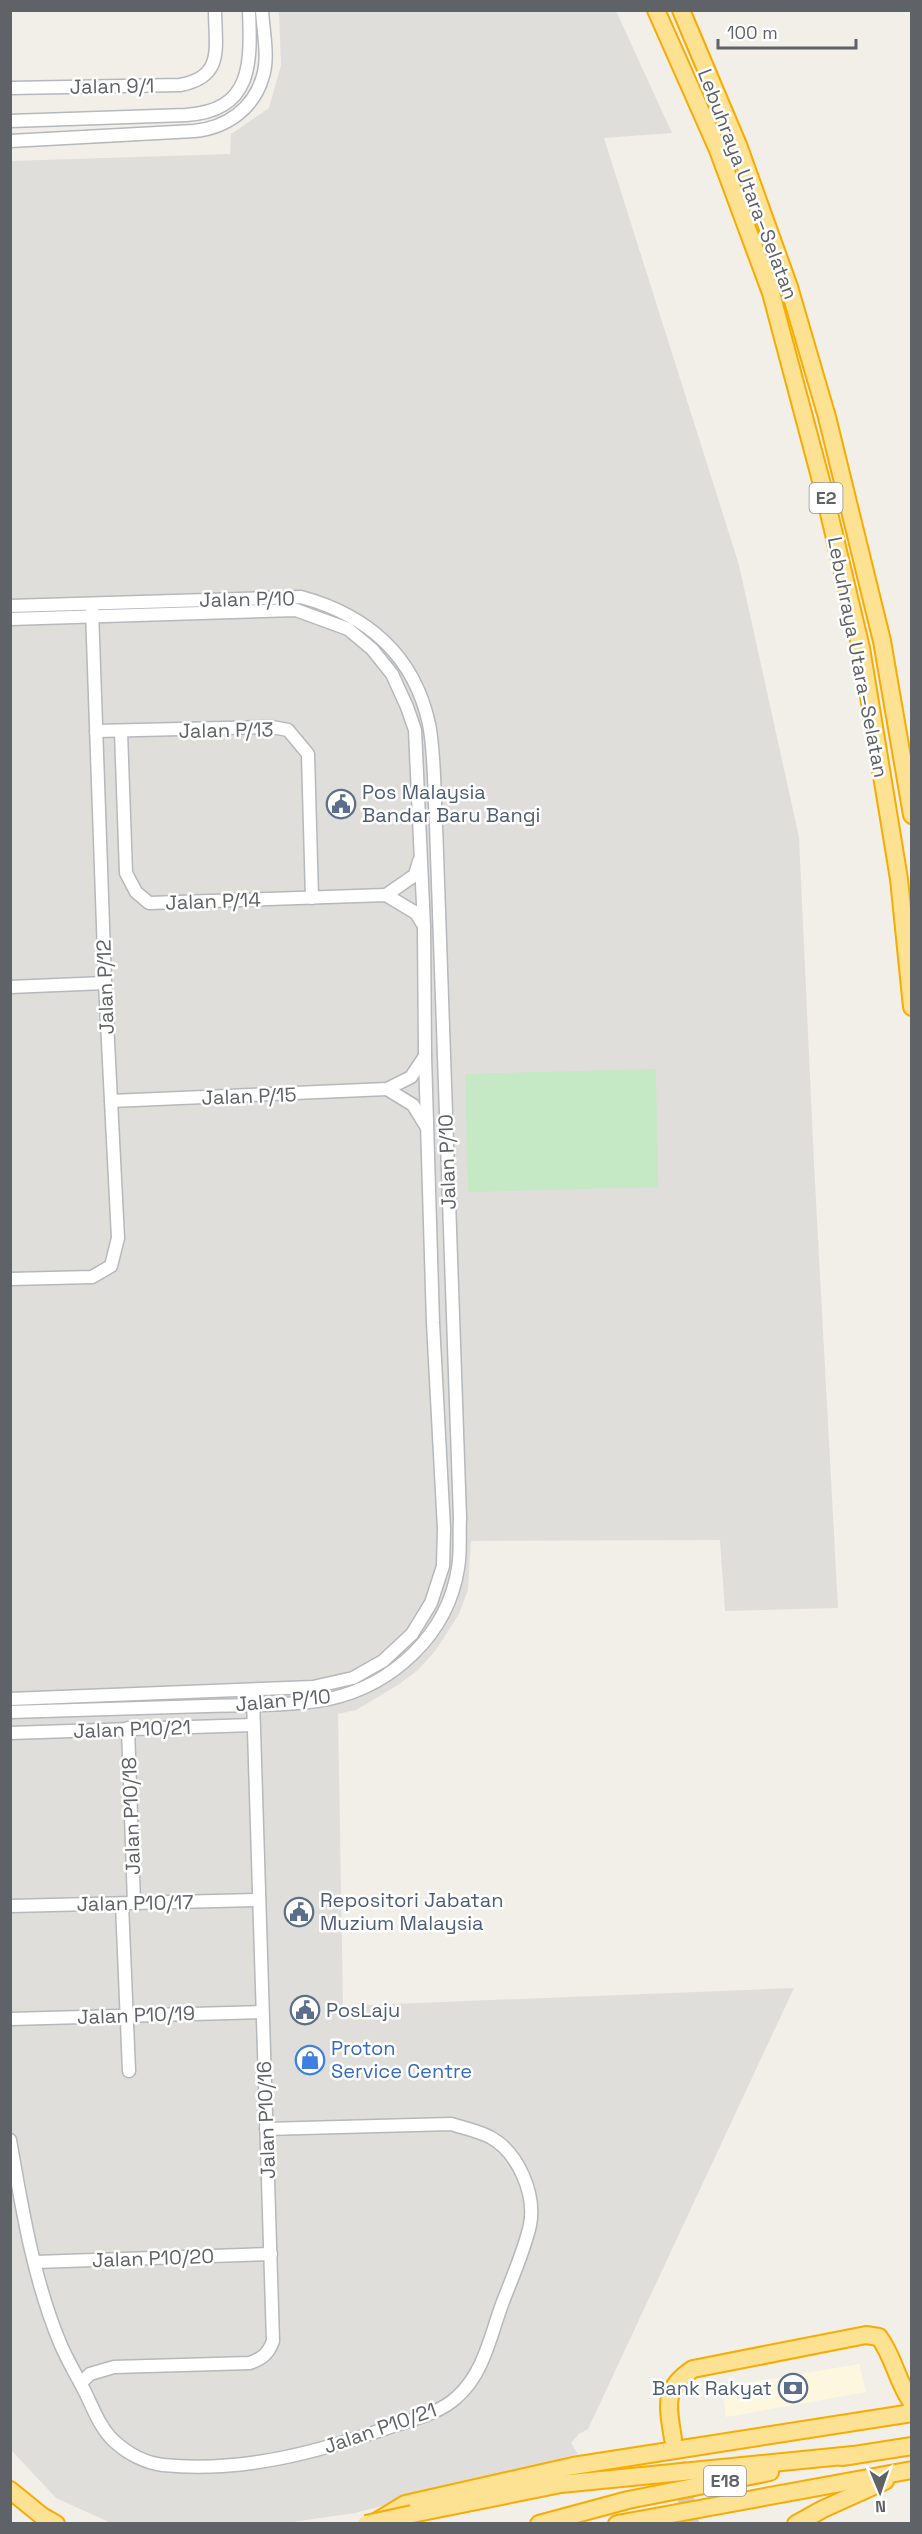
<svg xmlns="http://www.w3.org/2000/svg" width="922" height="2534" viewBox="0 0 922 2534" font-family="'Space Grotesk',sans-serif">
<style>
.commercial{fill:#fef7e0}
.industrial{fill:#e0deda}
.green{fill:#c5e8c5}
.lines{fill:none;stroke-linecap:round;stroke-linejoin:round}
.highway-tunnel{stroke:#ccccc8;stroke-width:16;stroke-dasharray:16 8;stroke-linecap:butt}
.minor-casing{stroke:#b5b8bc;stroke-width:15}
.highway-casing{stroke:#f9ab00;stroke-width:20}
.minor{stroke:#fff;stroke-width:12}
.highway{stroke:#fde293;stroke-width:16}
.highway-bridge-casing{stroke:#f9ab00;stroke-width:20;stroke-linecap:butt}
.highway-bridge{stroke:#fde293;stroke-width:16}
.labels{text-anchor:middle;stroke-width:5;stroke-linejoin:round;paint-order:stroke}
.shield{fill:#fff;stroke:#8f9295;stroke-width:1.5}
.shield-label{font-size:18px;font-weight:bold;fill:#5f6368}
.street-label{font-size:20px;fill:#5f6368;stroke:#fff}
.service-label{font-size:20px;fill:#4e5e75;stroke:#fff;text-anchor:start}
.shop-label{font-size:20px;fill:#366cbe;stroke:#fff;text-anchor:start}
</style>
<rect width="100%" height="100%" fill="#f1efe8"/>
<!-- commercial -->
<polygon class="commercial" points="859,2364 866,2392 726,2417 722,2387"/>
<!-- industrial -->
<polygon class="industrial" points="279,11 616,11 672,133 604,138 739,565 799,837 814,1164 838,1608 725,1611 720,1540 471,1541 468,1590 459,1614 436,1650 418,1670 398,1685 356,1710 338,1714 343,2006 794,1988 588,2429 579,2434 571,2443 578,2454 355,2513 286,2523 113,2524 56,2498 11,2450 11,161 230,154 231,134 269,108 281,65"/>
<!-- green -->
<polygon class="green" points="656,1069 658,1187 468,1192 465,1074"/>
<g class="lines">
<!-- highway-tunnel -->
<polyline class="highway-tunnel" points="673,2439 691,2524"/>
<!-- minor casing -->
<g class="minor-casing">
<g id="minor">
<path d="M10,88l170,-3c45,-8 35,-38 35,-75"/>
<path d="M10,121l176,-6c67,-4 65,-52 63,-105"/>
<path d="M10,141l184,-10c32,-3 60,-22 69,-55 6,-20 0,-45 -1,-66"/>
<path d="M10,606l291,-9c66,18 113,58 128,127 6,30 5,70 7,101l24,693c-1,16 1,34 -2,50 -10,66 -65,117 -129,131 -36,7 -86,6 -123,7 -65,2 -130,4 -196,6"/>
<polyline points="10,619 296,610 348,629 372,649 392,674 407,707 415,730 424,927 425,1056 433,1323 444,1529 443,1566 431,1603 412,1634 383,1661 353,1678 313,1687 10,1699"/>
<polyline points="96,731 272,727 288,730 308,754 312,898"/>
<polyline points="121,732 126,873 136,892 149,903 386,895 416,913 424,926"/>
<polyline points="386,895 415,875 419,861"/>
<polyline points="10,987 105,983"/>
<polyline points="387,1089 413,1105 426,1126"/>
<polyline points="111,1101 387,1089 411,1077 425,1056"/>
<polyline points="10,1279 92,1277 111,1266 118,1238 105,983 92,610"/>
<polyline points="128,1728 134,1903"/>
<polyline points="10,1733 253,1725"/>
<polyline points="122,1904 129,2071"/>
<polyline points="10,1906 259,1900"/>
<polyline points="10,2019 262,2012"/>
<path d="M10,2140c12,68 23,138 50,203 7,17 17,33 25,49 8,16 15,36 29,49 13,12 31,22 49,24 79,8 156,-13 230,-39 21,-7 47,-13 64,-29 26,-23 33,-59 44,-90 10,-27 23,-55 29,-82 6,-31 -12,-73 -40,-88 -12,-6 -26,-9 -39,-13l-185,5"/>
<polyline points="35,2262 271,2254"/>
<path d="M81,2383l9,-9 24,-7 136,-4c13,-5 18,-9 23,-22l-20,-643"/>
</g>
</g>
<!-- highway casing -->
<g class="highway-casing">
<g id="highway">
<polyline points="656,10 718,150 771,293 824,492 861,648 899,879 912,1007"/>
<polyline points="681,10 738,145 789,287 827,417 882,641 912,815"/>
<path d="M673,2439c-5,-33 -11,-50 20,-70l173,-34 13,2c15,20 18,45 33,66"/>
<polyline points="842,2457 912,2446"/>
<polyline points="10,2490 42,2516 56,2524"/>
<polyline points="412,2514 561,2484 853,2455"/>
<polyline points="377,2521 405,2504 573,2466 912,2413"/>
<polyline points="539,2524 628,2500 770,2472"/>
<polyline points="617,2524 912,2470"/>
<polyline points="796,2524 823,2509 885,2481"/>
</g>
</g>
<!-- minor -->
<use href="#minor" class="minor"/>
<!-- highway -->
<use href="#highway" class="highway"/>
<!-- highway-bridge casing -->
<g class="highway-bridge-casing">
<polyline id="highway-bridge" points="366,2524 412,2514"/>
</g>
<!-- highway-bridge -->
<use href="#highway-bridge" class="highway-bridge"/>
</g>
<!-- icons -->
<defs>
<g id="civic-ring" transform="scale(1.5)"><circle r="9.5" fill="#fff" stroke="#5c6f8a" stroke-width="1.5"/><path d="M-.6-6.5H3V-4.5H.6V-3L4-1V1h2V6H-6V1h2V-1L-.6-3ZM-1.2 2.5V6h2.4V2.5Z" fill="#5c6f8a"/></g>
<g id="shop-ring" transform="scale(1.5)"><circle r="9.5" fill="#fff" stroke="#3f7fe0" stroke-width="1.5"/><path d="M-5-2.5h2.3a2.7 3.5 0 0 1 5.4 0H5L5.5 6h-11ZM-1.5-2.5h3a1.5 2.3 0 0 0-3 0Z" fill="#3f7fe0"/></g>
<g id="bank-ring" transform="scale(1.5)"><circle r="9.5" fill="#fff" stroke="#5c6f8a" stroke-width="1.5"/><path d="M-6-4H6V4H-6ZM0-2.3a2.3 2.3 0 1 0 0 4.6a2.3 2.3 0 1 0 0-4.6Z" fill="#5c6f8a"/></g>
</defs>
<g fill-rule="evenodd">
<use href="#civic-ring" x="341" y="804"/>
<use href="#civic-ring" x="299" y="1912"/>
<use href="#civic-ring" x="305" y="2010"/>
<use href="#shop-ring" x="310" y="2060"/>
<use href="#bank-ring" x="793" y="2388"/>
</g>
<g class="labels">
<!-- shield labels -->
<g class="shield">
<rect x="809.5" y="483" width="33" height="30" rx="4.5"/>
<rect x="704" y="2466" width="42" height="30" rx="4.5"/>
</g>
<g class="shield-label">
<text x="826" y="504">E2</text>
<text x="725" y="2487">E18</text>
</g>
<!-- street labels -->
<g class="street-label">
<text transform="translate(112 86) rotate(-1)" y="7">Jalan 9/1</text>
<text transform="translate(748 184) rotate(69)" y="7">Lebuhraya Utara–Selatan</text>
<text transform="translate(247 599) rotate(-1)" y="7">Jalan P/10</text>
<text transform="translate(858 657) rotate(79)" y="7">Lebuhraya Utara–Selatan</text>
<text transform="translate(226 730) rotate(-1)" y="7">Jalan P/13</text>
<text transform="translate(213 901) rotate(-2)" y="7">Jalan P/14</text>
<text transform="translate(105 987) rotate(-92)" y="7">Jalan P/12</text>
<text transform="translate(249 1096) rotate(-2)" y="7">Jalan P/15</text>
<text transform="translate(447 1162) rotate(-92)" y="7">Jalan P/10</text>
<text transform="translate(283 1700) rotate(-5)" y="7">Jalan P/10</text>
<text transform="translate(132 1729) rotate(-2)" y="7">Jalan P10/21</text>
<text transform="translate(131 1816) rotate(-92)" y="7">Jalan P10/18</text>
<text transform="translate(135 1903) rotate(-1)" y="7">Jalan P10/17</text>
<text transform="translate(136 2015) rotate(-2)" y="7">Jalan P10/19</text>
<text transform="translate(266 2120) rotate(-92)" y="7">Jalan P10/16</text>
<text transform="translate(153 2258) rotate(-2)" y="7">Jalan P10/20</text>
<text transform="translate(380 2428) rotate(-19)" y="7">Jalan P10/21</text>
</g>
<!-- service labels -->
<g class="service-label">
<text x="362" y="799">Pos Malaysia<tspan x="362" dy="23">Bandar Baru Bangi</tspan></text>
<text x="320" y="1907">Repositori Jabatan<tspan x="320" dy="23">Muzium Malaysia</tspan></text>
<text x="326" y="2017">PosLaju</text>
<text x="772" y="2395" text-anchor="end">Bank Rakyat</text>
</g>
<!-- shop labels -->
<g class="shop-label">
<text x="331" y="2055">Proton<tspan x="331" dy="23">Service Centre</tspan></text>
</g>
</g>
<!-- border -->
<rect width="922" height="2534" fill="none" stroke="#5f6368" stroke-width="24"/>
<!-- north arrow -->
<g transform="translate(880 2492) rotate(178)" stroke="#ffffff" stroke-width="4.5" paint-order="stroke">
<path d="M0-4.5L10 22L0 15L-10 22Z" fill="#5f6368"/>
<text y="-9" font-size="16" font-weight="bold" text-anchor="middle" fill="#5f6368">N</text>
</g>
<!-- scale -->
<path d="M718 39v9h138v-9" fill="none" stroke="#5f6368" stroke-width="3"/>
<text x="727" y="39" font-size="18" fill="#5f6368" stroke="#ffffff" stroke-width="4.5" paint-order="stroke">100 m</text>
</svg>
